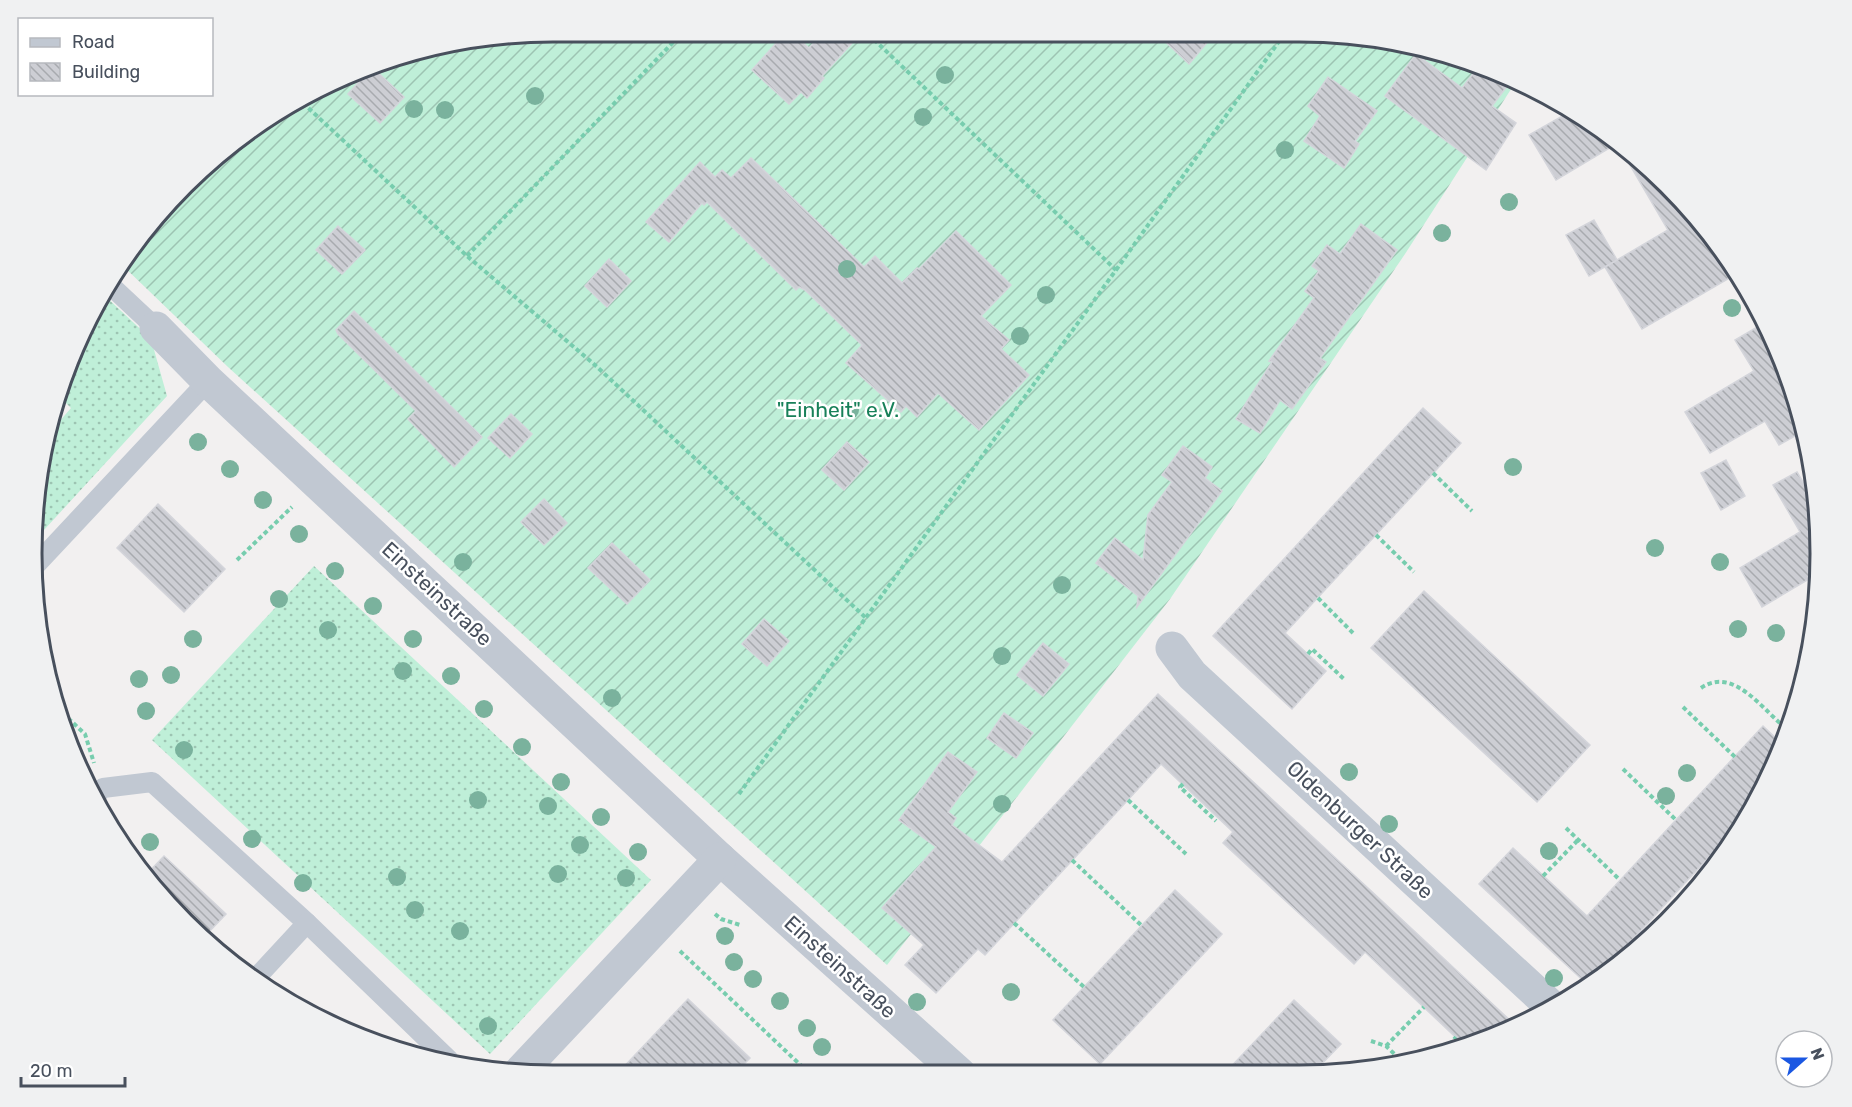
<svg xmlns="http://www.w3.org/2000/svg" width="1852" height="1107" viewBox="0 0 1852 1107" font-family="Rubik,sans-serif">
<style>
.grass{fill:url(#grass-dots)}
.garden{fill:url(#garden-furrows)}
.building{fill:url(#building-back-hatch);stroke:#d4d5db;stroke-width:1.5}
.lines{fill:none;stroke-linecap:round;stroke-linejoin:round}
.path{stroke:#77cdae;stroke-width:4;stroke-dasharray:4.5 3;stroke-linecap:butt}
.service{stroke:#c1c8d2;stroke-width:20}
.minor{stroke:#c1c8d2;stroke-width:33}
.tree{fill:#7ab29d}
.labels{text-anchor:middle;stroke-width:5;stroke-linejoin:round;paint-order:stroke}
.park-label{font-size:21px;fill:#188059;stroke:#fff}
.street-label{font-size:21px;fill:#48505d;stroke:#fff}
.rim{fill:none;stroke:#48505d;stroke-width:3}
</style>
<defs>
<pattern id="grass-dots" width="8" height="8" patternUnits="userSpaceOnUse" patternTransform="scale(1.5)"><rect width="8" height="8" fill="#bfefd8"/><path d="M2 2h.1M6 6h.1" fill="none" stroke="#9dc4b2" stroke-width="1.8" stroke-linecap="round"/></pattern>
<pattern id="garden-furrows" width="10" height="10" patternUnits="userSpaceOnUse" patternTransform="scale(1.5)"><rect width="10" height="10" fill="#bfefd8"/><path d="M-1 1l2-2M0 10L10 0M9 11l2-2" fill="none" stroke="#9dc4b2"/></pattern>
<pattern id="building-back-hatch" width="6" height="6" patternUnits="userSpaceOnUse" patternTransform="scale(1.5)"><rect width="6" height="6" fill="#cdced4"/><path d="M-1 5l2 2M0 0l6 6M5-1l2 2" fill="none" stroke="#a8aaaf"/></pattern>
</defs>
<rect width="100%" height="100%" fill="#f2f0f0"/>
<!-- grass -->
<g class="grass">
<polygon points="104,295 151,339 167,396 33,542 52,430 71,408 58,395 59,386"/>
<polygon points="314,566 651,880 490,1054 152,740"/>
</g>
<!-- garden -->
<polygon class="garden" points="553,32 1333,33 1467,59 1515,83 1405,254 1170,599 887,965 228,367 120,263 236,139 386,59"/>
<!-- building -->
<g class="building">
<polygon points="786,32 791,32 809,48 824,32 862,32 822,76 824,78 807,98 801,92 789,104 752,70"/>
<polygon points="1155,32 1216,32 1189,64"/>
<polygon points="1416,54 1462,88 1479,66 1511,81 1492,106 1516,123 1486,170 1385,96"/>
<polygon points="372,67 404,97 380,123 348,94"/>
<polygon points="1328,77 1377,111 1355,141 1359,144 1344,168 1304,141 1320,116 1308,106"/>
<polygon points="1571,111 1589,120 1618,143 1556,180 1529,135"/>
<polygon points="1633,156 1668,185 1733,264 1738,273 1642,329 1605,267 1668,230 1627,160"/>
<polygon points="751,158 864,267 875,256 902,283 917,268 919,269 956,231 1011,285 981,316 1009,340 1001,349 1029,375 979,430 938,393 917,417 906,406 901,412 846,363 862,345 805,290 799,287 796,290 707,202 704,205 702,203 669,242 646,222 700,162 715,177 722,170 731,178"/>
<polygon points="1594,220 1617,260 1589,276 1566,235"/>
<polygon points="1361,224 1397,250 1320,358 1326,362 1292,409 1280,400 1260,433 1236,419 1272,362 1269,361 1314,298 1305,291 1319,271 1312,266 1327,245 1340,254"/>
<polygon points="338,226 365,250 342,274 316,250"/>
<polygon points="609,259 631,281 607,307 585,286"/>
<polygon points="354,311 482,437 454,467 408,419 416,411 338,334 336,330"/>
<polygon points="1764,323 1781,354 1804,431 1779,445 1765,421 1710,453 1685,412 1754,371 1735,340"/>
<polygon points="1423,408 1461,443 1285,633 1326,671 1292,709 1213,636"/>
<polygon points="511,414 532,434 510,458 488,438"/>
<polygon points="847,442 869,462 844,490 822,470"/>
<polygon points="1183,446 1212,467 1205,478 1222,491 1137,607 1138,596 1096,563 1115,538 1143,560 1148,515 1172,482 1162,475"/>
<polygon points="1726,460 1745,496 1721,510 1701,473"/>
<polygon points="1797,472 1816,504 1820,554 1819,573 1762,607 1740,568 1800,532 1773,485"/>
<polygon points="544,499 567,523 544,545 521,522"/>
<polygon points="158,504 225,569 184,612 117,548"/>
<polygon points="612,543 650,580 627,604 588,568"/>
<polygon points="1424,591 1590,745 1537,802 1371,648"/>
<polygon points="764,619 789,641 767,666 742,644"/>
<polygon points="1043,643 1069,664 1043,696 1017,675"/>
<polygon points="1158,694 1368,888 1514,1024 1464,1045 1365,952 1354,964 1223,843 1233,832 1161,764 985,955 978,949 936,993 905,965 924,945 882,908 936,847 899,820 948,752 977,772 948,812 956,818 952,825 1002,862"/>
<polygon points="1004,713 1033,733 1016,758 987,738"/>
<polygon points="1763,726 1783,745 1781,754 1747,816 1595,980 1588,985 1479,884 1513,848 1587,916"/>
<polygon points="164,856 226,914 207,934 145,876"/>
<polygon points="1175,890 1222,934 1100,1064 1053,1020"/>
<polygon points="688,999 750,1058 734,1074 617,1074"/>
<polygon points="1294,1000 1341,1044 1312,1074 1224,1074"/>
</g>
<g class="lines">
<!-- path -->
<g class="path">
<polyline points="303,103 467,256 595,365 866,618"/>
<polyline points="467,256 683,32"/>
<polyline points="1116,270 1285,33"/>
<polyline points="1433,473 1472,511"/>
<polyline points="1376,535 1414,572"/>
<polyline points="237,560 292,507"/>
<polyline points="1318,598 1354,634"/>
<polyline points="1308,654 1312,649 1345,680"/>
<path d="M1701,688c33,-23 63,24 87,42"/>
<polyline points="1683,707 1735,757"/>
<polyline points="57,708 85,734 94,763"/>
<polyline points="1623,769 1676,820"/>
<polyline points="1183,784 1180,787 1216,821"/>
<polyline points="739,794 1116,270 866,32"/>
<polyline points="1128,800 1186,854"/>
<polyline points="1566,828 1620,880"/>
<polyline points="1072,860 1142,926"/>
<polyline points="1543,876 1578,840"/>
<polyline points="715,914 721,919 740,925"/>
<polyline points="1014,923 1084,987"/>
<polyline points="680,951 810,1074"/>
<polyline points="1371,1041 1386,1046 1404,1063"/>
<polyline points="1386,1046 1424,1007"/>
<polyline points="1439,1056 1456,1037"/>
</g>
<!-- service -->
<g class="service">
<polyline points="109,284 156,328"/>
<polyline points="34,567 208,381"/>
<polyline points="98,793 103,788 152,782 307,923 449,1060"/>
<polyline points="255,979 307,923"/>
</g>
<!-- minor -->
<g class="minor">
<polyline points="156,328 208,381 720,859 960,1074"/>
<polyline points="1172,648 1192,675 1553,1008"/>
<polyline points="518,1074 720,859"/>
</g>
</g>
<!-- trees -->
<g class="tree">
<circle cx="945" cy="75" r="9"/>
<circle cx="535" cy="96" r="9"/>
<circle cx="414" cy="109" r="9"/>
<circle cx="445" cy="110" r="9"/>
<circle cx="923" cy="117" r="9"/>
<circle cx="1285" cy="150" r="9"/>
<circle cx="1509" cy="202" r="9"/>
<circle cx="1442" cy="233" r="9"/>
<circle cx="847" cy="269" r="9"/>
<circle cx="1046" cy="295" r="9"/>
<circle cx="1732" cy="308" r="9"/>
<circle cx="1020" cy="336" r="9"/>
<circle cx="850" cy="410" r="9"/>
<circle cx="198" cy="442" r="9"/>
<circle cx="1513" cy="467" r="9"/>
<circle cx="230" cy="469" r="9"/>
<circle cx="263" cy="500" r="9"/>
<circle cx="299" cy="534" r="9"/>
<circle cx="1655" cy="548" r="9"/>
<circle cx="463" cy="562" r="9"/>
<circle cx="1720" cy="562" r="9"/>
<circle cx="335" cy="571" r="9"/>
<circle cx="1062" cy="585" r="9"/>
<circle cx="279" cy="599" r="9"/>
<circle cx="373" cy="606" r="9"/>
<circle cx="1738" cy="629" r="9"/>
<circle cx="328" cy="630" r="9"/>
<circle cx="1776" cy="633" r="9"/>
<circle cx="193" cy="639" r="9"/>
<circle cx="413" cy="639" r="9"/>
<circle cx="1002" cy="656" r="9"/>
<circle cx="403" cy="671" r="9"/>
<circle cx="171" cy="675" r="9"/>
<circle cx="451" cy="676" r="9"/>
<circle cx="139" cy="679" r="9"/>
<circle cx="612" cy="698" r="9"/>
<circle cx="484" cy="709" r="9"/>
<circle cx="146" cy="711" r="9"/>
<circle cx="522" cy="747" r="9"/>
<circle cx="184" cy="750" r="9"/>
<circle cx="1349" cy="772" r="9"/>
<circle cx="1687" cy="773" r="9"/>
<circle cx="561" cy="782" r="9"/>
<circle cx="1666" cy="796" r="9"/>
<circle cx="478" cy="800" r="9"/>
<circle cx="1002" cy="804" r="9"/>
<circle cx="548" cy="806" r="9"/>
<circle cx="601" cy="817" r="9"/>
<circle cx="1389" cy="824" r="9"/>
<circle cx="252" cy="839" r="9"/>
<circle cx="150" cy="842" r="9"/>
<circle cx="580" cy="845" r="9"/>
<circle cx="1549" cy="851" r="9"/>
<circle cx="638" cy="852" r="9"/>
<circle cx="558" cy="874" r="9"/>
<circle cx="397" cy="877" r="9"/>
<circle cx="626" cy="878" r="9"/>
<circle cx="303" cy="883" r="9"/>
<circle cx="415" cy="910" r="9"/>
<circle cx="460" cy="931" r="9"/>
<circle cx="725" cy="936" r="9"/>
<circle cx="734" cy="962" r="9"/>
<circle cx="1554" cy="978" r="9"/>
<circle cx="753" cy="979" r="9"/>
<circle cx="1011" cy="992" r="9"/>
<circle cx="780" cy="1001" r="9"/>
<circle cx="917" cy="1002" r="9"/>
<circle cx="488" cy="1026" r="9"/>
<circle cx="807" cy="1028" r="9"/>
<circle cx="822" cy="1047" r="9"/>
</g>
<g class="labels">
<!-- park labels -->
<g class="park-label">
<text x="838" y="417">"Einheit" e.V.</text>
</g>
<!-- street labels -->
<g class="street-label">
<text transform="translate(437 594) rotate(43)" y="7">Einsteinstraße</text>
<text transform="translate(1360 830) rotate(43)" y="7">Oldenburger Straße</text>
<text transform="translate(840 967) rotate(42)" y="7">Einsteinstraße</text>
</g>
</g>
<!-- crop -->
<path d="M0 0H1852V1107H0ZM553 42H1299A511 511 0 0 1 1810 553V554A511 511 0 0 1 1299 1065H553A511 511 0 0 1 42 554V553A511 511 0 0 1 553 42Z" fill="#f0f1f2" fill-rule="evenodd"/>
<path class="rim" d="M553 42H1299A511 511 0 0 1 1810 553V554A511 511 0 0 1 1299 1065H553A511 511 0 0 1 42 554V553A511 511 0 0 1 553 42Z"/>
<!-- legend -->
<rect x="18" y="18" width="195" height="78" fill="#ffffff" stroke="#b6b9be" stroke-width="1.5"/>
<rect x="30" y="38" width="30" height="9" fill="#c1c8d2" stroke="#b6b9be" stroke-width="1.5"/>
<text x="72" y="48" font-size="18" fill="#48505d">Road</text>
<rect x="30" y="63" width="30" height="18" fill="url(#building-back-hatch)" stroke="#b6b9be" stroke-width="1.5"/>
<text x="72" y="78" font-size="18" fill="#48505d">Building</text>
<!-- north arrow -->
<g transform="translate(1804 1059) rotate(69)"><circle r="28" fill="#ffffff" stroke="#b6b9be" stroke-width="1.5"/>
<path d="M0-4.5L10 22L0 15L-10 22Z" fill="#1a57e2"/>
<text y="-9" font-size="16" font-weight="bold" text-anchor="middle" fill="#48505d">N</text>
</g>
<!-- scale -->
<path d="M21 1077v9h104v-9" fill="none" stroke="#48505d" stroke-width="3"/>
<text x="30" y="1077" font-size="18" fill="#48505d" stroke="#ffffff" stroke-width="4.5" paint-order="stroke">20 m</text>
</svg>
